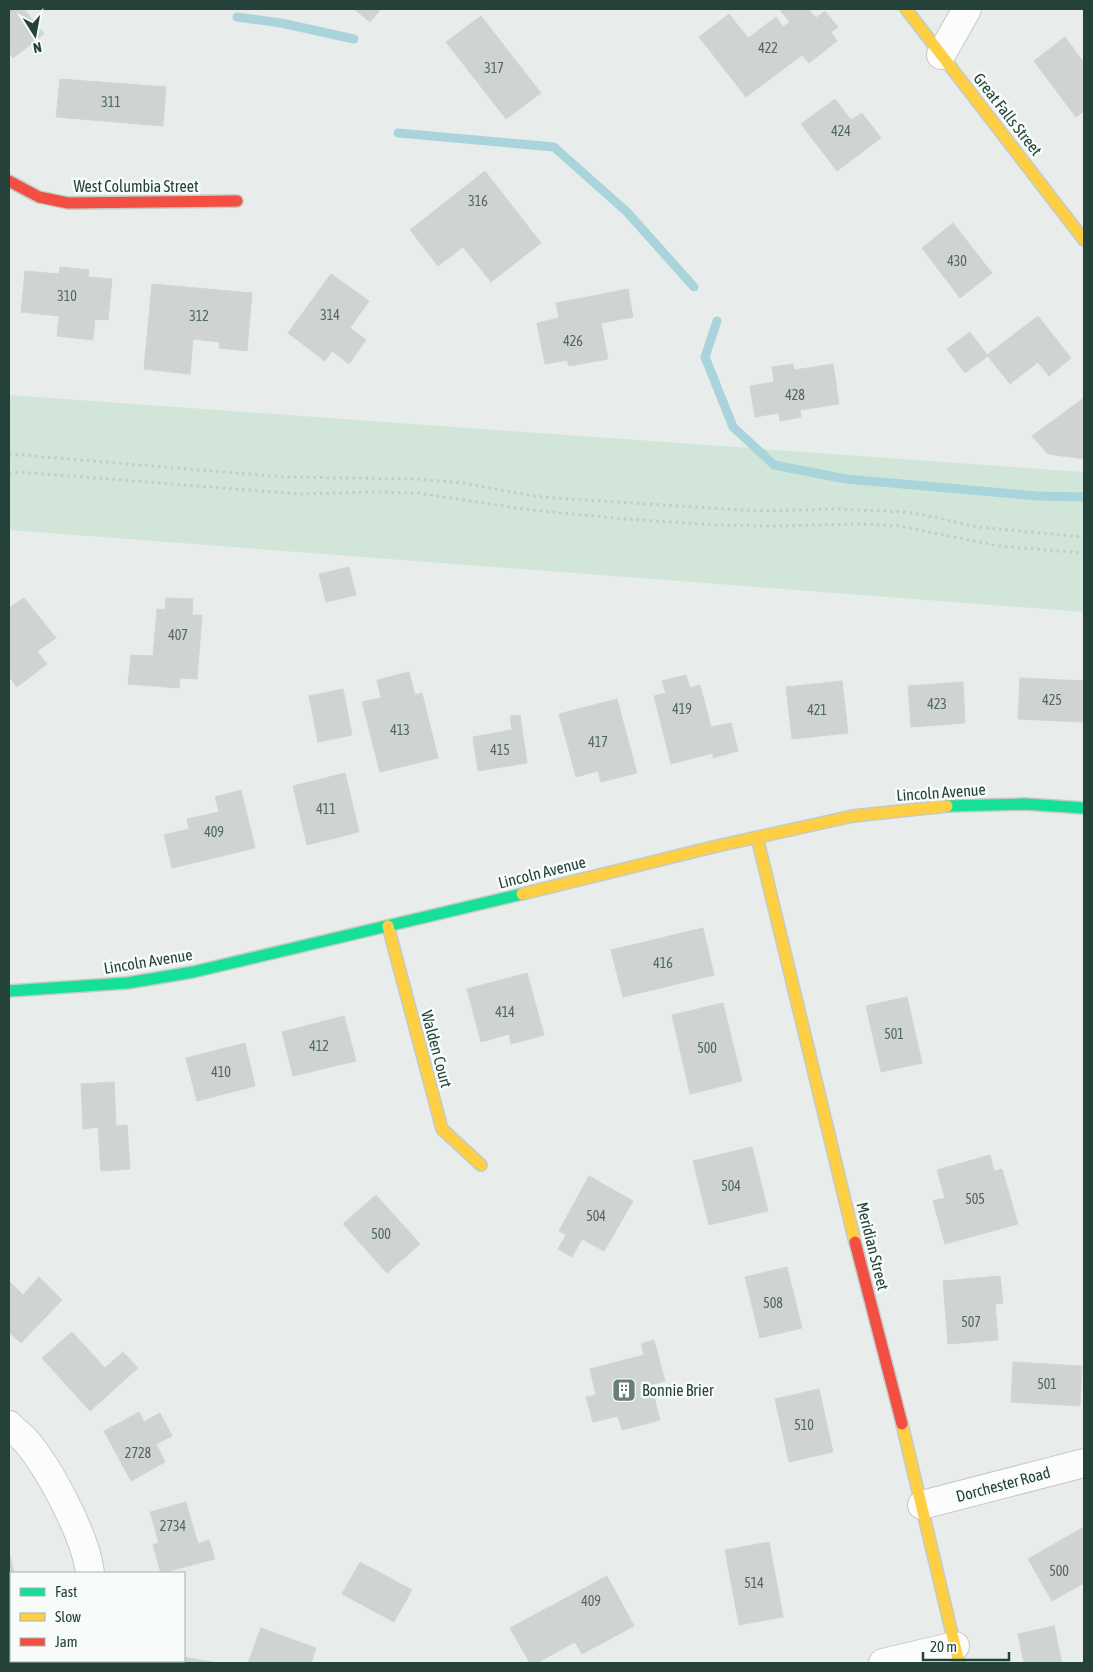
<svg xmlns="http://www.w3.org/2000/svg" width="1093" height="1672" viewBox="0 0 1093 1672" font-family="'Asap Condensed',sans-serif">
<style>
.green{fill:#d1e6d8}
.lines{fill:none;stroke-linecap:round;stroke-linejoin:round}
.stream{stroke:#a9d4db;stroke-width:9}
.building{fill:#cfd4d2;stroke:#d1d6d4}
.street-casing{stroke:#c5cac8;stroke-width:30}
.fast-casing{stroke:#c3cbc8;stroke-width:14}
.slow-casing{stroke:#c3cbc8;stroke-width:14}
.jam-casing{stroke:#c3cbc8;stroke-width:14}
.path{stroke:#c3ccca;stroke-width:3;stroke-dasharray:2.5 4;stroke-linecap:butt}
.street{stroke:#fcfcfc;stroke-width:28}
.fast{stroke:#16e098;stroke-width:11}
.slow{stroke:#ffcf43;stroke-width:11}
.jam{stroke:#f24e42;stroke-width:11}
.labels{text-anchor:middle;stroke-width:5;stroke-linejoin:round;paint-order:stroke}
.number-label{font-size:14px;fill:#506761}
.street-label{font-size:16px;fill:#24423a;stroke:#f7fbf9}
.poi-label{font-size:16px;fill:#24423a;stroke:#f7fbf9;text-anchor:start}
</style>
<rect width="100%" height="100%" fill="#e8edeb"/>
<!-- green -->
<polygon class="green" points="9,395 1084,472 1084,612 9,530"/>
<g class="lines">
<!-- stream -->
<g class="stream">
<polyline points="237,17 281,23 354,39"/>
<polyline points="398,133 554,147 627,212 694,287"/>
<polyline points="717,321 705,357 733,427 774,465 846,479 1038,496 1084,497"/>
</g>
</g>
<!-- building -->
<g class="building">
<polygon points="9,9 24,9 44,34 13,58 9,53"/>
<polygon points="354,9 381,9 370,22"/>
<polygon points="779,9 808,9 816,18 825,11 838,27 831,32 837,41 809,63 802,55 746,97 699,37 729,14 748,38 776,17 783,27 790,22"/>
<polygon points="481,16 541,93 506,119 446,42"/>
<polygon points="1065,37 1084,63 1084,111 1076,117 1034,61"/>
<polygon points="60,79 166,87 163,126 56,117"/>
<polygon points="835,99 851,120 862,113 881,138 837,171 801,124"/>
<polygon points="485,171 541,243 491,282 463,247 438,266 410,230"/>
<polygon points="953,223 992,273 960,298 922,248"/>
<polygon points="60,267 89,270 88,277 112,279 108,320 95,319 93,340 57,336 59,316 21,312 25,271 59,274"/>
<polygon points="331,274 369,301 350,328 366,340 349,364 332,351 325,361 288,333"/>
<polygon points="152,284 252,293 247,351 219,348 220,342 193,339 190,374 144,369"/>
<polygon points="628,289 633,317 601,323 608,359 569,366 567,360 545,364 537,323 559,318 556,303"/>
<polygon points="1038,316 1071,358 1049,376 1038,362 1010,384 987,355"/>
<polygon points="970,332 988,356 965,373 947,349"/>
<polygon points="793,364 794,370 833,364 839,404 800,410 801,417 780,421 779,413 755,417 750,386 774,382 772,367"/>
<polygon points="1084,398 1084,459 1048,454 1032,436"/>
<polygon points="349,567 356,595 326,602 319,574"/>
<polygon points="24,598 56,638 37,651 47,664 17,687 9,676 9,608"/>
<polygon points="166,598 193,599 192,615 202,615 197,679 180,678 179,688 128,684 131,655 153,656 157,609 165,610"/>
<polygon points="409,672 415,695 422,693 438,758 380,772 362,702 381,698 377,680"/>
<polygon points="686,675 690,688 700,685 711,727 731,723 738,751 713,758 713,753 671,764 654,696 666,693 662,681"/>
<polygon points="1020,678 1084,681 1084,722 1018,719"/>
<polygon points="842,681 848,733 792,739 786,687"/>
<polygon points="963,682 965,723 911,727 908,686"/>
<polygon points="343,689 352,735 318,742 309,696"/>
<polygon points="617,699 637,773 601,782 598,771 576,777 559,714"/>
<polygon points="520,715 527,763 478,771 473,737 512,730 510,716"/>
<polygon points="345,773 359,832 307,845 293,786"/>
<polygon points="241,790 255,848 172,868 164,835 189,829 187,819 219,812 215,797"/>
<polygon points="703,928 714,975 623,997 611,950"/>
<polygon points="527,973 544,1035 511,1044 509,1034 481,1042 467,989"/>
<polygon points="907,997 922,1063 881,1072 866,1006"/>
<polygon points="723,1003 742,1081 690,1094 672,1015"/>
<polygon points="344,1016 356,1061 293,1076 282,1032"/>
<polygon points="245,1043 255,1086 197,1101 186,1058"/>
<polygon points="114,1082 116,1126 127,1125 130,1169 101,1171 98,1127 83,1129 81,1084"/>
<polygon points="752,1147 768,1211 709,1225 693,1161"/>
<polygon points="990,1155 994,1171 1002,1169 1018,1224 945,1244 933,1201 945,1198 937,1170"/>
<polygon points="589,1176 633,1201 604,1251 582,1239 572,1257 558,1249 566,1235 559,1231"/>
<polygon points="376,1195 420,1244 387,1273 343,1224"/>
<polygon points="787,1267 802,1328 760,1338 745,1277"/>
<polygon points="1000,1276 1003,1303 995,1304 998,1340 948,1344 943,1281"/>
<polygon points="39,1277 62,1300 21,1343 9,1332 9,1281 23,1295"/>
<polygon points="72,1332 105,1368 123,1352 138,1368 90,1411 42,1358"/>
<polygon points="654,1340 665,1381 651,1385 660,1420 622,1430 618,1416 593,1422 586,1397 596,1395 590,1369 644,1355 641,1344"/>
<polygon points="1013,1362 1082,1366 1080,1406 1011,1402"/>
<polygon points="819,1389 833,1452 789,1462 775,1399"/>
<polygon points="139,1412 144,1422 160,1413 172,1436 156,1444 165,1462 131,1481 104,1431"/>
<polygon points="186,1502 198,1544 209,1540 215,1559 161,1573 153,1545 159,1543 150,1512"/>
<polygon points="1084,1527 1084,1583 1052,1601 1028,1559"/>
<polygon points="769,1542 783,1617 739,1625 725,1550"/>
<polygon points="9,1555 10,1555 14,1573 11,1573 11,1610 9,1611"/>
<polygon points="360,1562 412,1590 394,1622 342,1594"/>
<polygon points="607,1576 634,1626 582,1654 575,1642 537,1663 530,1663 510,1628"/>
<polygon points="1054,1626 1062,1663 1024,1663 1018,1634"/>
<polygon points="261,1628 316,1648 311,1663 248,1663"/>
<polygon points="184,1657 217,1663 159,1663 160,1661 184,1661"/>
</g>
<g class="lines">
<!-- street casing -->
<g class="street-casing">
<g id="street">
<polyline points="941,55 967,9"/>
<path d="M9,1425c5,6 12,10 17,16 24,28 60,96 64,132"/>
<polyline points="922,1505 1084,1463"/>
<polyline points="94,1663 94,1661"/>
<polyline points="883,1663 955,1646"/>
</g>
</g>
<!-- fast casing -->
<g class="fast-casing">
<g id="fast">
<polyline points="947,806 1025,804 1084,808"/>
<polyline points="9,991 127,983 193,972 522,894"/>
</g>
</g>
<!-- slow casing -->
<g class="slow-casing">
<g id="slow">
<polyline points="906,9 1084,240"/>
<polyline points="757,837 855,1242"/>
<polyline points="522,894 717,846 853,816 947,806"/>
<polyline points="388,926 442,1129 481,1165"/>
<polyline points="902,1424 959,1663"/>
</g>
</g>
<!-- jam casing -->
<g class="jam-casing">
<g id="jam">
<polyline points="9,181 39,197 68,203 237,201"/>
<polyline points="855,1242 902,1424"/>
</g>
</g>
<!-- path -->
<g class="path">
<polyline points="9,454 284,477 415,479 464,483 533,496 556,498 757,511 839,509 903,512 925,515 977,527 1084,537"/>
<polyline points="9,474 19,472 299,494 370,492 418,493 530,510 626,519 717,525 772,526 862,524 899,526 999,546 1084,553"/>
</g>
<!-- street -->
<use href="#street" class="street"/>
<!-- fast -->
<use href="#fast" class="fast"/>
<!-- slow -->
<use href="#slow" class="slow"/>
<!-- jam -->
<use href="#jam" class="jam"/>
</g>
<!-- icons -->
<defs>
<g id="building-square" transform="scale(1.25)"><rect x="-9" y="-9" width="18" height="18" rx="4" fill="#697e78" stroke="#f7fbf9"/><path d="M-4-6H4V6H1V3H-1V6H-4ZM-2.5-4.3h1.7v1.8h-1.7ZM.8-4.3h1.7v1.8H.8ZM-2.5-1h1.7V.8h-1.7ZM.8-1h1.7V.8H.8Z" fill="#fff"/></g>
</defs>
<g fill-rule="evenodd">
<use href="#building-square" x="624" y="1390"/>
</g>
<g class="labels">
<!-- number labels -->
<g class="number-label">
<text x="768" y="53">422</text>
<text x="494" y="73">317</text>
<text x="111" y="107">311</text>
<text x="841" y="136">424</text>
<text x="478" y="206">316</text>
<text x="957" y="266">430</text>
<text x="67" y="301">310</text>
<text x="330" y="320">314</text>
<text x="199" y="321">312</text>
<text x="573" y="346">426</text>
<text x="795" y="400">428</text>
<text x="178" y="640">407</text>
<text x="1052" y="705">425</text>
<text x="937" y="709">423</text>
<text x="682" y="714">419</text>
<text x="817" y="715">421</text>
<text x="400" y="735">413</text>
<text x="598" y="747">417</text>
<text x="500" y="755">415</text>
<text x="326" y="814">411</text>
<text x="214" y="837">409</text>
<text x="663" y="968">416</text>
<text x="505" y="1017">414</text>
<text x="894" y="1039">501</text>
<text x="319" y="1051">412</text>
<text x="707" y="1053">500</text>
<text x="221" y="1077">410</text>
<text x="731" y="1191">504</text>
<text x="975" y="1204">505</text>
<text x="596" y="1221">504</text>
<text x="381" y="1239">500</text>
<text x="773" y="1308">508</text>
<text x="971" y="1327">507</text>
<text x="1047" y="1389">501</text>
<text x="804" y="1430">510</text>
<text x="138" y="1458">2728</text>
<text x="173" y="1531">2734</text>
<text x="1059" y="1576">500</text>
<text x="754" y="1588">514</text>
<text x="591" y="1606">409</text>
</g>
<!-- street labels -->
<g class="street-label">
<text transform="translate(1008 114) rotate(52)" y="6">Great Falls Street</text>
<text x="136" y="192">West Columbia Street</text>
<text transform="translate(941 792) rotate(-4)" y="6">Lincoln Avenue</text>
<text transform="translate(542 872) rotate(-14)" y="6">Lincoln Avenue</text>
<text transform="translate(148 961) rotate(-9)" y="6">Lincoln Avenue</text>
<text transform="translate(437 1049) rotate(75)" y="6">Walden Court</text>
<text transform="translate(873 1246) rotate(76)" y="6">Meridian Street</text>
<text transform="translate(1003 1484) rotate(-15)" y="6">Dorchester Road</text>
</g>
<!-- poi labels -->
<g class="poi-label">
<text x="642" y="1396">Bonnie Brier</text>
</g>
</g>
<!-- border -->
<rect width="1093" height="1672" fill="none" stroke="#24423a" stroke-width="20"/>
<!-- legend -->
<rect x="10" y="1572" width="175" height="90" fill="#f7fbf9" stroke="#a3b1ad"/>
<rect x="20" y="1588" width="25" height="8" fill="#16e098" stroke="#a3b1ad"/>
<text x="55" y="1597" font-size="15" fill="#24423a">Fast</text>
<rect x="20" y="1613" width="25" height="8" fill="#ffcf43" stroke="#a3b1ad"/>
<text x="55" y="1622" font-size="15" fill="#24423a">Slow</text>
<rect x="20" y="1638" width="25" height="8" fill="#f24e42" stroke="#a3b1ad"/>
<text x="55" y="1647" font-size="15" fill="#24423a">Jam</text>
<!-- north arrow -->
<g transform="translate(35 35) rotate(169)" stroke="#f7fbf9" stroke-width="4" paint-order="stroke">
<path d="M0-4L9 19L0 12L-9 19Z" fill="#24423a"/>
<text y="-8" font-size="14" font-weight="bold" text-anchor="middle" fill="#24423a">N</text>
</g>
<!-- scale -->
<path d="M923 1652v8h86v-8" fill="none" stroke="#24423a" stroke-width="2.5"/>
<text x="930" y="1652" font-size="15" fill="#24423a" stroke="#f7fbf9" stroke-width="4" paint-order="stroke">20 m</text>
</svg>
